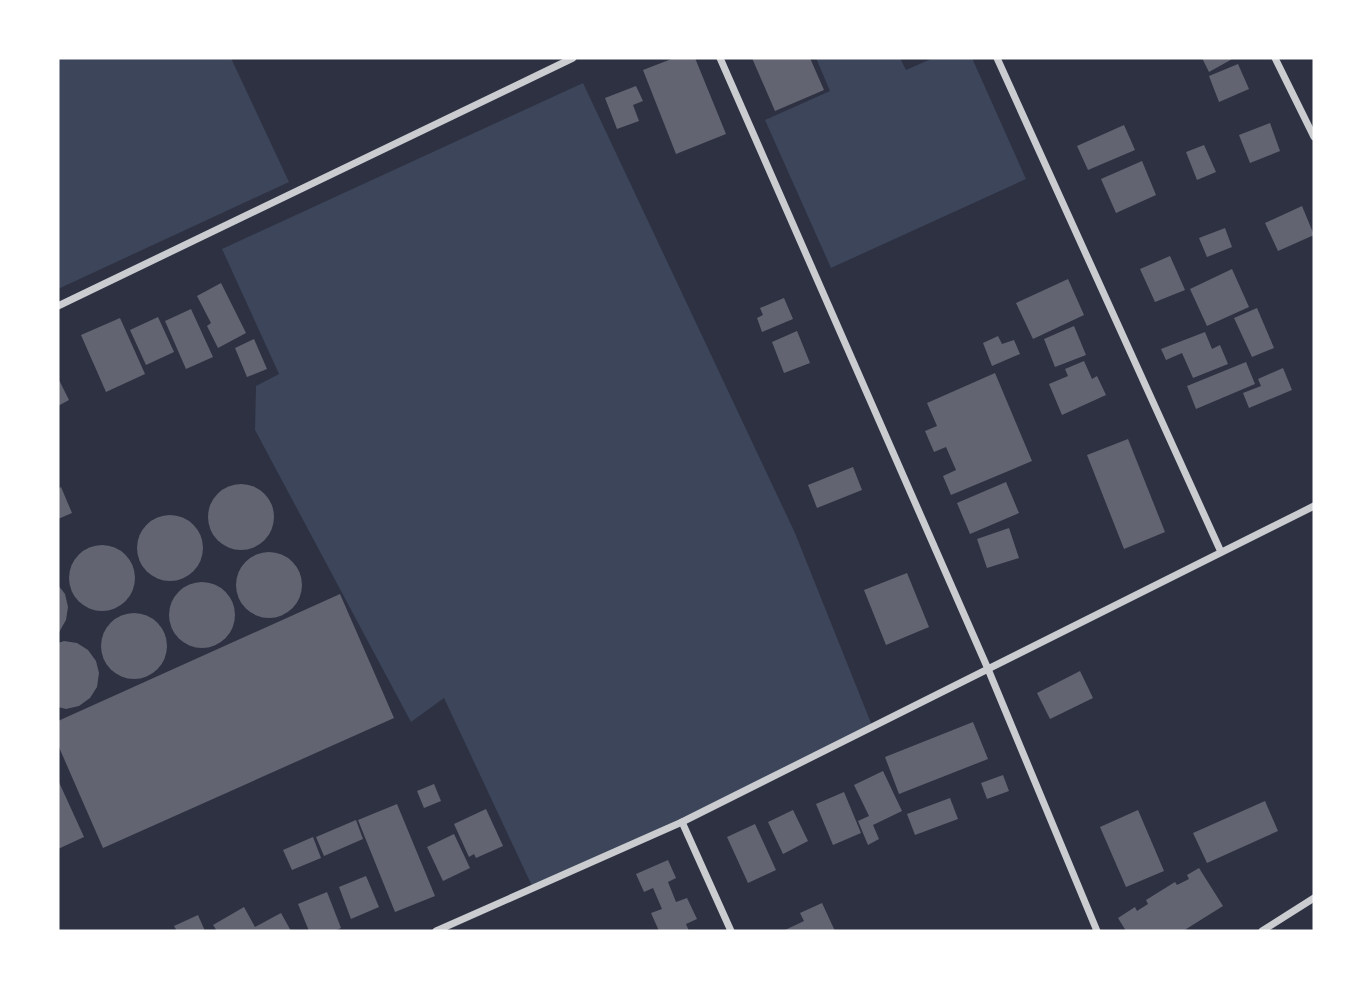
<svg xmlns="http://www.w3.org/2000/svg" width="1372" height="989" viewBox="0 0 1372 989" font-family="Arial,sans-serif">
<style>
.green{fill:#3c4559}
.building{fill:#626471}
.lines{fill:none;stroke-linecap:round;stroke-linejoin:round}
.minor{stroke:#caccd0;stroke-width:7}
</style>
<rect width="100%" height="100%" fill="#2d3142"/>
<!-- green -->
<g class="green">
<polygon points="58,58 231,58 289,182 58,289"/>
<polygon points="816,58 900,58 906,70 933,58 972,58 1026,179 831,268 765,120 830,91"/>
<polygon points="583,83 795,533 873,728 533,888 444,698 411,722 255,430 256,386 279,374 222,249"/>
</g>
<!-- building -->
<g class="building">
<polygon points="674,58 695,58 726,134 676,154 643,70"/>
<polygon points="752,58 810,58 824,90 775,111"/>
<polygon points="1202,58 1234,58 1209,72"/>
<polygon points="1238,64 1249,89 1219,102 1209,76"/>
<polygon points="636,86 643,101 633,105 639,121 617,129 605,98"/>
<polygon points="1270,123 1280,151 1250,163 1239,135"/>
<polygon points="1124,125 1135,150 1088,170 1077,146"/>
<polygon points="1204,145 1216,172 1197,180 1186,152"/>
<polygon points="1142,161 1156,195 1116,213 1101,179"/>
<polygon points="1302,206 1314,235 1278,251 1265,223"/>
<polygon points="1225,228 1232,247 1207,257 1199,238"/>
<polygon points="1170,256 1185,290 1155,302 1140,269"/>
<polygon points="1232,269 1249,307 1207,326 1190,289"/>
<polygon points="1068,279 1084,315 1033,339 1016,303"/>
<polygon points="221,283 246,333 218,348 207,326 211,323 197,296"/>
<polygon points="784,298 793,319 762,332 757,318 763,315 760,308"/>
<polygon points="1257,308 1274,348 1252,357 1234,318"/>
<polygon points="191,309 213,357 186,369 165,321"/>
<polygon points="158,317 174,352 146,365 130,330"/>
<polygon points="120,318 145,374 106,392 81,335"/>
<polygon points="1074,326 1086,355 1055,367 1044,339"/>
<polygon points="797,331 810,363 784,373 772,342"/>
<polygon points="1205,332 1212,349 1220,345 1228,364 1193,378 1182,353 1166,360 1161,349"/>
<polygon points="998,336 1002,344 1014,340 1020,354 992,366 983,343"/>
<polygon points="254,339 267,369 247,377 235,348"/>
<polygon points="1084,361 1092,379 1097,376 1106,395 1062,415 1049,384 1068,376 1065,369"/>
<polygon points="1246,362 1255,384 1196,409 1187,386"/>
<polygon points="1283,368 1292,390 1249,408 1243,393 1261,386 1258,379"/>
<polygon points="995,373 1032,461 951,495 943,476 956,470 946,447 934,452 925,431 937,426 927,403"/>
<polygon points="58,378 69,400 58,406"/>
<polygon points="1128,439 1165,532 1124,549 1087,455"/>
<polygon points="853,467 862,490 817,508 808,485"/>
<polygon points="1006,482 1019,513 970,534 957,503"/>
<circle cx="241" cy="517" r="33"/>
<polygon points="61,487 72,513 58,519 58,489"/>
<circle cx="170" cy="548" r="33"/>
<polygon points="1009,528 1019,558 987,568 977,539"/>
<circle cx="102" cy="578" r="33"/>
<circle cx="269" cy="585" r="33"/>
<polygon points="907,573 929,627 886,645 864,590"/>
<circle cx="202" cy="615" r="33"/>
<polygon points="58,585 65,594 68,607 66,620 58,634"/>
<polygon points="340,594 394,718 103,848 58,745 58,721"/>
<circle cx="134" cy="646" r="33"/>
<polygon points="64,641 77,643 88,650 96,661 99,673 97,687 90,698 79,706 66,709 58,707 58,643"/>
<polygon points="1080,671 1093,698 1050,719 1037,693"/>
<polygon points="973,722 988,759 899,794 885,757"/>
<polygon points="883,771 902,811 873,825 879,839 868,845 858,821 869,816 854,785"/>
<polygon points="1003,775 1009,791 987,799 981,783"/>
<polygon points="58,780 84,837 58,849"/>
<polygon points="434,784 441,801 424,808 417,791"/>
<polygon points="844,792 861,833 833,845 816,804"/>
<polygon points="950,798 958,819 915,835 907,814"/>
<polygon points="1265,801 1278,831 1207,863 1193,833"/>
<polygon points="397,804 435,896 395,912 358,820"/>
<polygon points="486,809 503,846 476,858 474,854 469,857 454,824"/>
<polygon points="793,810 808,841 783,854 768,822"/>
<polygon points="1138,810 1164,871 1126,887 1100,827"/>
<polygon points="356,820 363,839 324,856 316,837"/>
<polygon points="755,824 776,870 748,883 727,837"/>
<polygon points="454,834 470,868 443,881 427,847"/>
<polygon points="313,837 321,858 292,870 283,850"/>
<polygon points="668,860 676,878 668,882 676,902 687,898 697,919 686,924 689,931 659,931 651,913 662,909 653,888 644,892 636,874"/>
<polygon points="1199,868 1223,906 1183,931 1126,931 1118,918 1135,907 1137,911 1148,904 1146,900 1175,882 1177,885 1189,879 1187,875"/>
<polygon points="366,876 379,907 351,919 339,887"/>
<polygon points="327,892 341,928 334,931 309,931 298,904"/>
<polygon points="822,903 835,931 783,931 804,921 800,913"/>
<polygon points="244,907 255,927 281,913 291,931 217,931 213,925"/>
<polygon points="198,915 205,931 177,931 174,926"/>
</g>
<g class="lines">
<!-- minor -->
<g class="minor">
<polyline points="720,58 988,669 1097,931"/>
<polyline points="997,58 1221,552"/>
<polyline points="1275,58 1314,137"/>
<polyline points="58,306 573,58"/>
<polyline points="682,822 731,931"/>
<polyline points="436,931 682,822 1314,506"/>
<polyline points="1262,931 1314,898"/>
</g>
</g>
<!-- border -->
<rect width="1372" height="989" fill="none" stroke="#ffffff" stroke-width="119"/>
</svg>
